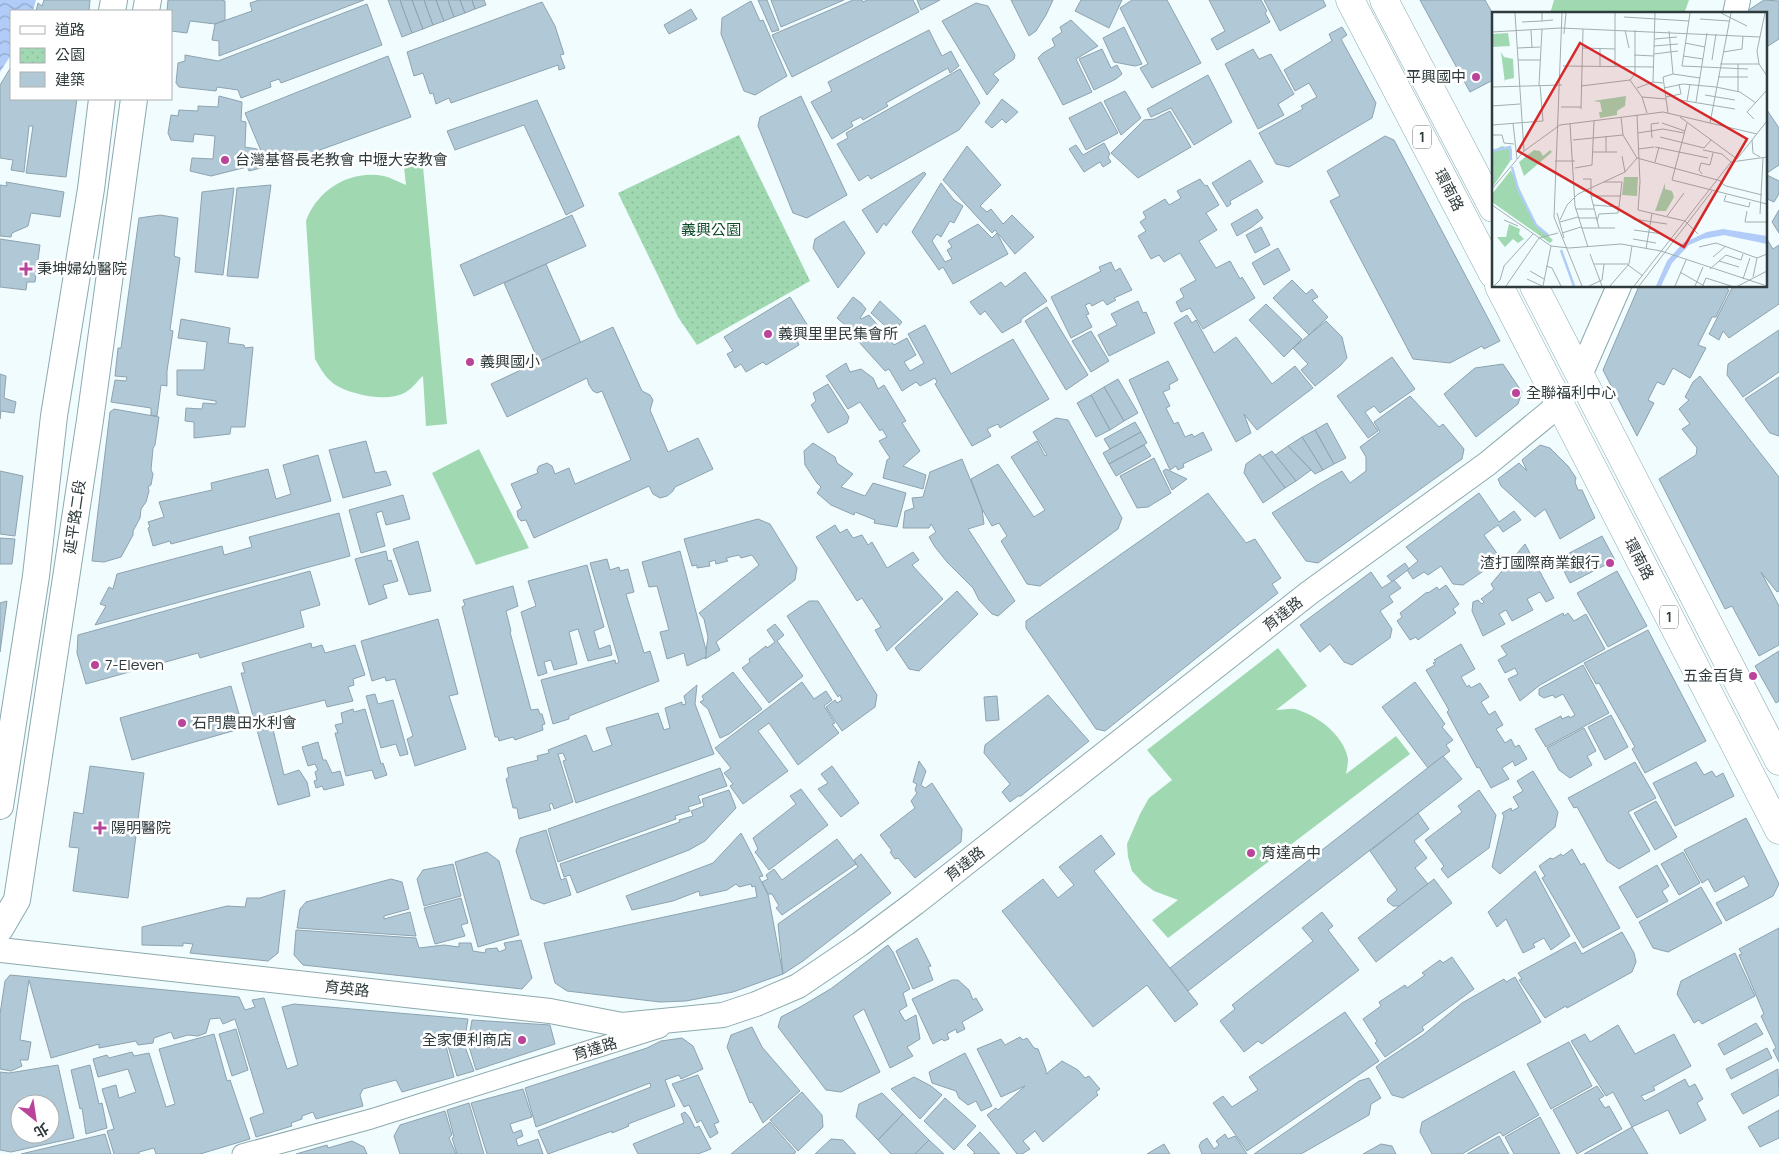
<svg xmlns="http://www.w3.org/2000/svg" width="1779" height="1154" viewBox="0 0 1779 1154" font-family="Manrope,'Noto Sans TC',sans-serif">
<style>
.green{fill:#a0d9b1}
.park{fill:url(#park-dots)}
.water{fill:url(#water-waves)}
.building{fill:#b1c8d6;stroke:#8da3b0;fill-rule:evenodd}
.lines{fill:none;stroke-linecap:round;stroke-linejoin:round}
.minor-casing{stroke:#8da9ad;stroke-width:21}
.tertiary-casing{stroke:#8da9ad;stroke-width:26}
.secondary-casing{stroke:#8da9ad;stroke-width:28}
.primary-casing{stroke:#8da9ad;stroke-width:29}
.minor{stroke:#fff;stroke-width:19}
.tertiary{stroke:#fff;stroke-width:24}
.secondary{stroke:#fff;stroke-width:26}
.primary{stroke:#fff;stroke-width:28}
.poi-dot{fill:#b9449a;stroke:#fff;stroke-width:2}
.labels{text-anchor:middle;stroke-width:5;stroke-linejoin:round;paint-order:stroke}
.shield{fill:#fff;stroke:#6d7576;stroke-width:1}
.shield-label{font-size:14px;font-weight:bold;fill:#2f3a3c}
.poi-label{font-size:15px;fill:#2f3a3c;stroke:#fff;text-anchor:start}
.street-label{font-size:15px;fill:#2f3a3c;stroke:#fff}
.park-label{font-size:15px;fill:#0c4c28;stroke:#fff}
.inset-river{fill:none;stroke:#b1ccf8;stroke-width:2.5}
.inset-road{fill:none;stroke:#a3aeb0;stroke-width:1}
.view{fill:#d62828;fill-opacity:0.15;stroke:#d62828;stroke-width:2.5}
.inset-edge{fill:none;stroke:#2f3a3c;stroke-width:2.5}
</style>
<defs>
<pattern id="park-dots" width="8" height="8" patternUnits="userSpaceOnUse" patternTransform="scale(1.25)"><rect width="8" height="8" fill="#a0d9b1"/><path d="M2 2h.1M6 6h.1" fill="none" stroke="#8abb99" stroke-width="1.8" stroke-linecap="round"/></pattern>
<pattern id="water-waves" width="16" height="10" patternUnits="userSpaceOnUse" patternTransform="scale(1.25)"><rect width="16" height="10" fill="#b1ccf8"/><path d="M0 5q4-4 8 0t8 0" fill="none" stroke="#90a7ca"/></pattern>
</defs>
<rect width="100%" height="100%" fill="#f0fcfd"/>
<!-- green -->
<g class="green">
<polygon points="1554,0 1689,0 1684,14 1550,14"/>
<path d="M422,156l25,268 -21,2 -3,-50c-6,5 -10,12 -17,16 -18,11 -55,3 -72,-8 -9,-7 -14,-16 -19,-25l-9,-138c11,-31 44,-52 78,-45 8,2 14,6 22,9l-3,-27z"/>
<polygon points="479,449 529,548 476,565 432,473"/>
<path d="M1278,648l29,38 -31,24c6,0 13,-2 19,-1 22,6 49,26 53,50 0,4 -1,11 -2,15l50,-38 14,18 -242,184 -16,-18 26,-20 -24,-9 -11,-8 -11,-12 -4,-14 -1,-13 13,-30 9,-16 23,-18 -25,-30z"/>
</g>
<!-- park -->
<polygon class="park" points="739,135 810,281 697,345 678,317 618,193"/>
<!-- water -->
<polygon class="water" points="0,0 36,0 33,11 11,11 11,55 0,72"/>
<!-- building -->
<g class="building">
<polygon points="44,0 90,0 89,11 36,11 38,3 42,6"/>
<polygon points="168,0 222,0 225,1 225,20 215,24 190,21 187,33 171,31 171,11 167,11"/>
<polygon points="259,0 364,0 219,56 219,41 212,40 215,24 252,11 250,3"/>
<polygon points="388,0 400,0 412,33 402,37"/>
<polygon points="400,0 412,0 423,29 412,33"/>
<polygon points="412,0 424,0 433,25 423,29"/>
<polygon points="424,0 436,0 444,21 433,25"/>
<polygon points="436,0 448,0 454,17 444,21"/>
<polygon points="448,0 460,0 465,13 454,17"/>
<polygon points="460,0 472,0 475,9 465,13"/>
<polygon points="472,0 484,0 486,5 475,9"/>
<polygon points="758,0 767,0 779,30 772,32"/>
<polygon points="771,0 844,0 781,27"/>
<polygon points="853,0 862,0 863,2 867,0 913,0 919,12 792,77 772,35"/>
<polygon points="917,0 940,0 921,10"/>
<polygon points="1011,0 1053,0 1046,15 1036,31 1029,36"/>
<polygon points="1081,0 1122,0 1109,28 1075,11"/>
<polygon points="1132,0 1167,0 1201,63 1152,88 1140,68 1148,64 1120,8"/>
<polygon points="1209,0 1261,0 1267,11 1265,13 1270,22 1217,50 1211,39 1225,31"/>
<polygon points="1264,0 1323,0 1326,6 1280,31"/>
<polygon points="1420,0 1485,0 1493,14 1493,80 1470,92"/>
<polygon points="1764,0 1779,1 1779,39 1768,46 1765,42 1765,14 1748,14 1747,11"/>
<polygon points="751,1 760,21 763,20 787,76 755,95 744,91 721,34 722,18"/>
<polygon points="542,2 555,26 564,54 560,55 565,68 559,70 558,65 451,103 449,98 436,104 433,93 430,94 423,73 414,76 407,52"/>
<polygon points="976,3 988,6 1015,55 1014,59 993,74 999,80 987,95 942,21"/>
<polygon points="367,4 382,45 281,83 279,79 270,82 271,87 241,98 238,90 217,87 216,91 179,87 176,83 178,63 185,61 185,55 218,61"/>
<polygon points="691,9 697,19 669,34 664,25"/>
<polygon points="1071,20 1098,46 1076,59 1092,92 1063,105 1038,58 1043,53 1055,46 1052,39 1062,32 1060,27"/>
<polygon points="1124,27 1142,64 1135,66 1114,62 1103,38"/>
<polygon points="1342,27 1347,35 1341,39 1376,103 1372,118 1289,167 1276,164 1259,133 1303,109 1301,106 1317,97 1309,83 1295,91 1284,70 1332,41 1329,34"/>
<polygon points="929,30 942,56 951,51 959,66 950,73 948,68 886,103 888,106 863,120 861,117 851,122 853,126 832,139 811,102 832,91 828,82"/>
<polygon points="1102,49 1111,68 1117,65 1122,74 1116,79 1094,90 1079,59"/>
<polygon points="1253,49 1259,59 1271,54 1294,94 1278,104 1284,115 1258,129 1225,64"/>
<polygon points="388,56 411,117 306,155 304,152 267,165 245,113"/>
<polygon points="11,67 11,99 77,99 66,177 26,173 33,126 29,126 24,172 11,170 13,160 0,158 0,85"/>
<polygon points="960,69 980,103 959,130 871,179 868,175 859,181 837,144 848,138 846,133"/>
<polygon points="1208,75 1232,122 1194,145 1171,108 1151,117 1147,109"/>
<polygon points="1125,91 1141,118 1121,135 1104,101"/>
<polygon points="219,96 242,102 241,121 246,122 245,147 257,149 265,167 249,171 247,167 211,176 190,171 192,158 213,159 215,136 194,134 193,142 171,140 168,133 171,115 178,116 179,110 198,111 198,106 218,107"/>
<polygon points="801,96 847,195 807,218 793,213 758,126 760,117"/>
<polygon points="1002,99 1018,112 1006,123 1002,119 992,128 985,122"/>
<polygon points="537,100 584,206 566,215 524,125 455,150 447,131"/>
<polygon points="1101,102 1118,133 1086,150 1069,118"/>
<polygon points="1765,107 1779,128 1779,165 1767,173 1765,172"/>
<polygon points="1170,111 1191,147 1138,178 1111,153 1144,120 1154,119"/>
<polygon points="1385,136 1394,140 1500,341 1484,349 1482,346 1450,363 1413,359 1330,201 1340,196 1327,171"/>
<polygon points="1104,143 1110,154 1108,157 1111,162 1103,167 1100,162 1084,172 1069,149 1076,145 1083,155"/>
<polygon points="967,146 1001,185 980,206 987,212 991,209 1003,224 1012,215 1034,237 1015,254 995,230 992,233 943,180"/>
<polygon points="1250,160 1263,182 1230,201 1231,204 1227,207 1212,183"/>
<polygon points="924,172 926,174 886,226 884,223 877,233 862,210"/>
<polygon points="1765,174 1779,181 1779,194 1774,202 1765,198"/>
<polygon points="1200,179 1205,186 1207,185 1219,205 1206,213 1217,230 1199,241 1216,268 1230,261 1240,279 1242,277 1255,298 1203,329 1190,308 1181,312 1176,302 1184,297 1180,289 1196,280 1180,253 1164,262 1159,255 1151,259 1138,236 1146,231 1140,222 1146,218 1143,212 1165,199 1169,205 1181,198 1177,191"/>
<polygon points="6,182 64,192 60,217 31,213 28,226 12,233 11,237 0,236 0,185 7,186"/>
<polygon points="941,183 954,200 963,206 954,223 950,221 941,237 937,234 932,241 945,262 952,259 947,250 952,247 948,241 978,224 992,238 997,233 1008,254 953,284 943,267 939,270 912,232"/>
<polygon points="271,185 258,278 227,276 237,188"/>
<polygon points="234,188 223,275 195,272 202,192"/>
<polygon points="1257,209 1263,218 1252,227 1237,236 1231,224"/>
<polygon points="1779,210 1779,233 1772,222"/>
<polygon points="160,215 178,218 174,256 180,258 170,330 173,331 167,371 167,386 161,385 157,416 151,415 151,408 111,402 115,380 126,381 127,377 115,376 118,348 121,348 139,218"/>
<polygon points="572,215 586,246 474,296 460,265"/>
<polygon points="844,221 865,253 838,288 813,248 815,239"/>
<polygon points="1261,227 1270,245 1255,253 1246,235"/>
<polygon points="1765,236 1773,249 1779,245 1779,304 1729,338 1723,331 1719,340 1709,334 1733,286 1765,286"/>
<polygon points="0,239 40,245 35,282 27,282 26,290 0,287"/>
<polygon points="1278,248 1290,270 1264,285 1252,263"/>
<polygon points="1111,262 1115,271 1120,268 1132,290 1114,298 1116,300 1107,305 1103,300 1092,306 1090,303 1085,305 1089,314 1086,315 1092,327 1071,338 1051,297 1101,271 1099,267"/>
<polygon points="546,264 581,343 539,362 504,283"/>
<polygon points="1025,272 1047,301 1021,319 1021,322 1002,333 985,311 980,315 970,302 1001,282 1005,287"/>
<polygon points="1292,280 1306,294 1312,289 1318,297 1312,300 1328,317 1309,335 1273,298"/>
<polygon points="1639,286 1728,286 1727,289 1729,290 1716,317 1712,317 1698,345 1706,348 1690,378 1673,368 1664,385 1657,382 1648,400 1654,403 1637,436 1603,370"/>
<polygon points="790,297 811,331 797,340 799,345 766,365 763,362 746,372 741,364 735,368 727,354 733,351 724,337"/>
<polygon points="853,297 861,303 866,309 860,318 861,319 869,315 894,345 907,338 916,355 904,362 910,371 924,363 908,334 925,325 951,374 1013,339 1049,399 1000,428 998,424 987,429 991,436 972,446 935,384 937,382 935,378 920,386 916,382 902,391 889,369 885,371 858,341 853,332 837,318"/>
<polygon points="880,301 902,322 893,333 871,313"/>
<polygon points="1138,301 1143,313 1146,312 1155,333 1109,356 1098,335 1117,325 1111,314"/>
<polygon points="1266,304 1302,339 1284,357 1249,320"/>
<polygon points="1047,307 1088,375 1066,390 1025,321"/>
<polygon points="1187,315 1192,323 1196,320 1214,353 1236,337 1272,384 1295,366 1313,388 1257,430 1244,414 1251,433 1236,442 1174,323"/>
<polygon points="181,319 230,328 228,343 244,345 245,348 253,347 245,427 231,427 230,434 194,438 194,422 185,421 186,408 202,409 203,403 216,404 216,401 177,395 177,370 204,370 207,342 178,338"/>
<polygon points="1326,321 1342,337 1347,358 1340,366 1315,386 1301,370 1308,364 1293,348"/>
<polygon points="613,327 642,391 650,395 653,400 650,410 668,452 698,438 713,469 675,487 673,491 667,496 660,498 653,494 649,486 534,538 526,520 521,521 518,517 517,511 522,508 511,484 538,473 537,470 539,466 547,463 552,466 555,474 569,468 575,484 631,460 602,391 597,393 593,391 589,385 587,378 507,417 491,384"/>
<polygon points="1779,330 1779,372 1743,397 1727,375 1728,364"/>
<polygon points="1091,331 1109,361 1091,372 1072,341"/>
<polygon points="1392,357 1415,389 1380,413 1374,406 1365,412 1378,431 1368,438 1337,396"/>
<polygon points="1168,361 1178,380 1169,385 1170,389 1163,392 1170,406 1166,408 1174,424 1178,422 1185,437 1192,434 1194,437 1203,432 1212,450 1183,464 1184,467 1178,470 1176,466 1170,470 1129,380"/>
<polygon points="846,363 850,372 861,369 873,378 878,389 884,385 906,421 902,423 920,451 903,466 926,475 923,489 883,478 887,460 890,458 879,441 887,437 882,429 880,431 860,402 848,409 826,376"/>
<polygon points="1503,364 1522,392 1518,404 1476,437 1444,394 1475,368"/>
<polygon points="0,374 6,376 4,398 16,402 14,413 1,411 0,419"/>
<polygon points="1700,376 1779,477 1779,591 1777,592 1761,572 1779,606 1779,645 1759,656 1732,606 1725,609 1659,479 1696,455 1697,448 1682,429 1690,424 1679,409 1689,400 1685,397 1693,382"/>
<polygon points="1779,377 1779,436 1770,433 1745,399"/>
<polygon points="1118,379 1138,413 1124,421 1104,387"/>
<polygon points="828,384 849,417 847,423 828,433 811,405 816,401 813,393"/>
<polygon points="1104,387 1124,421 1110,430 1091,395"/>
<polygon points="1091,395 1110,430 1096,437 1077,403"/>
<polygon points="1410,396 1439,427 1443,424 1464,449 1462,459 1318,563 1306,561 1272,513 1319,484 1342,471 1350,483 1366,471 1366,457 1360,447 1380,432 1374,422"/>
<polygon points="114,409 159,417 155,445 153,448 151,470 153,474 151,485 148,487 149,491 146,502 141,509 140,518 133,531 133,535 121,557 104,562 92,561 110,412"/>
<polygon points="1056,418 1068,420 1122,518 1118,529 1040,586 1027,584 1001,541 1007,536 999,523 992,526 982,509 971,479 998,464 1034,517 1045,510 1011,457 1037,441 1045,456 1047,455 1033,432"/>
<polygon points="1135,422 1141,432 1110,449 1104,439"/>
<polygon points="1327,423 1346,458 1334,464 1315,430"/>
<polygon points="1315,430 1334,464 1323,470 1302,437"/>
<polygon points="1141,432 1147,443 1109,464 1103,453"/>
<polygon points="1302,437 1323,470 1315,474 1288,446"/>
<polygon points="366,441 375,473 386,471 391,485 343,498 329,450"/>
<polygon points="813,443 835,457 837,463 853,474 841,487 865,496 873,483 906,493 897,527 874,523 875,520 855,512 854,515 831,505 817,493 821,487 817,483 805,465 804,451"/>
<polygon points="1144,445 1151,456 1116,476 1109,464"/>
<polygon points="1540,445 1550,448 1568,466 1576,478 1575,482 1578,490 1582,490 1595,518 1560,539 1545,509 1535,517 1501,486 1498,479 1519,463 1527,471 1522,460"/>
<polygon points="1288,446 1311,470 1296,481 1275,455"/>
<polygon points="1272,451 1296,481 1285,488 1262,457"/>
<polygon points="1260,454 1285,488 1263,503 1244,473 1246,464"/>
<polygon points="318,455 331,501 171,544 170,541 153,546 148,528 150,527 148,522 164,517 159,502 212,490 211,483 268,469 276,499 291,494 283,465"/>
<polygon points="1154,458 1171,493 1148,507 1137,508 1120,476"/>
<polygon points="962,459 982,509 984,524 968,529 1015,601 998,616 992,614 979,600 973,588 947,562 935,547 929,537 936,532 931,524 929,528 903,528 905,511 914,508 912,498 923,497 930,472"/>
<polygon points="1166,469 1187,479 1172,490 1163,471"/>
<polygon points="0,471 23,476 15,536 0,534"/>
<polygon points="1208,493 1246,543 1255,539 1281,578 1272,584 1278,593 1105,731 1096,729 1026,628 1026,621"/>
<polygon points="1479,493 1499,522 1514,511 1521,520 1503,532 1498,525 1484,535 1501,559 1463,585 1453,584 1441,566 1428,575 1424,572 1413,579 1407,570 1418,561 1406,547"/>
<polygon points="403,495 410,519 386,525 382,511 376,513 385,546 361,553 349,510"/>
<polygon points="339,513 350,556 95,625 106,606 100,604 109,587 113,589 117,574 222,546 224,555 252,547 249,537"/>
<polygon points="758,519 770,524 797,568 795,580 716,642 720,650 705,659 708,637 704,619 699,613 759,565 752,555 741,558 739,555 726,558 728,561 716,564 715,560 709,562 710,566 697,568 697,565 692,566 684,539"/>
<polygon points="835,525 840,533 847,529 853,538 862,535 868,545 872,542 887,568 913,552 919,560 912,565 943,599 887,651 875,630 881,627 862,598 857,601 816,537"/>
<polygon points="1602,536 1615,560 1570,583 1558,559"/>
<polygon points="0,538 15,539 12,564 0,564"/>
<polygon points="418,541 431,591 409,595 393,549"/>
<polygon points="1525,544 1554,598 1546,602 1540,592 1527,599 1533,610 1512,621 1506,610 1499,614 1505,624 1483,636 1472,611 1473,602 1478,600 1482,604 1484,602 1481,599 1494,589 1491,584"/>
<polygon points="386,551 388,561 391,560 398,581 383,585 387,598 369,605 355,559"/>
<polygon points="680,551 706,650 706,657 687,666 684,653 667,659 660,632 669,630 657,586 649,587 642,562"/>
<polygon points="607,559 610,570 619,567 620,571 628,569 634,592 626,594 644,653 650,651 659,681 569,716 569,719 553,724 541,680 615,660 616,664 619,662 590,563"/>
<polygon points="1405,563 1409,569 1392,582 1387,576"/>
<polygon points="587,565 604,627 594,631 599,649 610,645 612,655 588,661 578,629 569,632 577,664 554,670 551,660 544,662 547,673 538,676 521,612 536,606 528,581"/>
<polygon points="310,571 320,605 300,611 304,627 200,658 198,653 86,684 77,653 78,635"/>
<polygon points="1617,571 1647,626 1608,647 1577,593"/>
<polygon points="1371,572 1382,588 1394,580 1401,588 1389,596 1393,602 1380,611 1392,629 1390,638 1352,665 1344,662 1330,644 1320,652 1300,625"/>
<polygon points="1446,585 1459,604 1453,609 1456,613 1418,640 1416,637 1410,640 1397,621 1402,617 1400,613 1427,592 1428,593 1437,587 1439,590"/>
<polygon points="513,586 518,606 506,611 511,631 510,632 531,710 538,709 540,714 542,714 545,724 542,725 543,730 515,740 513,737 499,741 498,737 495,737 462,607 465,605 463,600"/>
<polygon points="957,591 978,614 919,671 909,669 895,648"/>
<polygon points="7,601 0,652 0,603"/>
<polygon points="809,601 818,601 877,695 875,707 842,731 826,707 835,700 837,703 842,700 840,695 838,697 787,616"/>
<polygon points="1563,613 1564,616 1568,613 1574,621 1586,614 1605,649 1540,685 1520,701 1508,679 1518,674 1515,668 1505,673 1498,660 1507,655 1501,646"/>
<polygon points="438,619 458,694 449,696 466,749 415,766 407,739 413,736 395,679 386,681 385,677 372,681 361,641"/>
<polygon points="775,624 784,635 777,641 803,676 769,703 742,668 750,662 749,659 766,646 767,648 775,642 767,630"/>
<polygon points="1648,630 1706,741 1645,773 1632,749 1635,747 1599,683 1596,684 1584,663"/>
<polygon points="311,643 312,648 322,645 325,653 355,645 365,675 353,679 354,685 348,687 353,701 327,707 325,700 265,715 269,725 272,725 284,775 299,770 307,782 310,796 278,805 241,673 245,673 242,663"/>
<polygon points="1461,644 1475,669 1461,677 1467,687 1469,685 1471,688 1480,683 1489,697 1481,702 1489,715 1495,711 1503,725 1496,729 1505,743 1511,739 1515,747 1519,745 1527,759 1515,766 1513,761 1502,768 1509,779 1491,788 1479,767 1477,768 1447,712 1449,710 1426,670 1435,665 1433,663 1436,662 1434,660"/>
<polygon points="1779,651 1779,701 1776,703 1755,666"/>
<polygon points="1583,665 1609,713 1546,747 1535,729 1561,716 1562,719 1569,716 1570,718 1575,715 1563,694 1555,698 1553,695 1544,698 1539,695 1539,689"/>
<polygon points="733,672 762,709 729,734 720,738 708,709 700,702 704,700 702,696"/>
<polygon points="802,682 814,699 826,691 832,700 824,706 835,723 832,724 839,733 798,765 769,723 758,731 788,771 743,804 730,786 733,784 724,773 731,768 715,748"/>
<polygon points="1415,682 1445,724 1442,727 1453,740 1446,745 1450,751 1428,768 1382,707"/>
<polygon points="697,685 695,704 714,754 576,803 563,761 566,760 563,753 558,754 573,802 554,809 552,803 549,805 551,810 519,819 517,808 513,808 506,779 509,777 507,768 538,760 537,756 549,753 548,750 586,735 593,752 612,745 606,728 658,713 664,730 670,728 665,708 682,702 682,705 686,704 684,696"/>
<polygon points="231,686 243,728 132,760 120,718"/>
<polygon points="375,694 378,704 393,700 408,754 400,756 396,744 381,748 366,696"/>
<polygon points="1048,695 1089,741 1021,796 1018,796 1010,802 1002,792 1010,784 984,753 985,745"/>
<polygon points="997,696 999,720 986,721 984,697"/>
<polygon points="353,709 354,712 365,709 381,764 383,763 387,775 375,779 372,770 346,776 335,733 338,733 335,725 343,723 341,713"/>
<polygon points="1611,715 1628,747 1605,760 1588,727"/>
<polygon points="1584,728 1596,751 1587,756 1592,765 1570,778 1559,770 1547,748"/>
<polygon points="318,742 323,760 326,760 332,773 340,771 344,785 324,790 322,786 316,788 314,781 317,780 315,772 318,770 315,764 308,766 302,747"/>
<polygon points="1443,756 1462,779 1188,991 1170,968"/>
<polygon points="919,761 926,771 921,785 925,788 932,783 962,829 961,842 915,878 898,858 895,859 890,852 892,851 880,835 915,808 911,801 917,793 915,790 917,784 913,782"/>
<polygon points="1635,762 1656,798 1628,812 1650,851 1619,869 1607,861 1577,807 1574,808 1568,798"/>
<polygon points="1696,762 1704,775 1712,771 1716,777 1723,773 1734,796 1675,826 1653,783"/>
<polygon points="90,766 144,773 128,898 73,891 79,848 69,847 74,812 83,814"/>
<polygon points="832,766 859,803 841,817 818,789 828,783 821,774"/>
<polygon points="720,768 727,786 698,796 701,803 688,807 690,811 675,816 676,819 558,862 548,829"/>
<polygon points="1533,771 1558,812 1555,827 1500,874 1492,867 1504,816 1502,813 1511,808 1512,811 1519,807 1513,797 1523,791 1517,781"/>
<polygon points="801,789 828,825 769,870 755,852 758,849 753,838 796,804 790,796"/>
<polygon points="729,790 736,808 705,841 689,850 577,893 570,875 564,877 560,864 680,822 679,820 693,816 691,811 704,806 702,799"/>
<polygon points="1479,790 1496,815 1489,848 1448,878 1441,869 1444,866 1425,840 1462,812 1458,806"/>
<polygon points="1656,801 1677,837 1655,850 1634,813"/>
<polygon points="1418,813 1429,829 1414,841 1427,858 1415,868 1428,884 1400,906 1393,906 1388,902 1387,899 1397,890 1370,851"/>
<polygon points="1746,818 1779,884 1773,896 1726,921 1716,903 1749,886 1744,876 1715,892 1708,879 1702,883 1684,850"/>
<polygon points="546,830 561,880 566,878 571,895 544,904 531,899 516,851 520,838"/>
<polygon points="741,833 763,876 759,877 768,894 783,974 733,992 686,1001 660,1002 567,991 555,983 544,943 757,897 755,886 752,887 751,884 739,887 736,884 727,890 700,896 699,891 673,901 632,910 626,896 713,863"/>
<polygon points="1101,835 1115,854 1094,871 1198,1004 1175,1022 1147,985 1093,1027 1002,911 1043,879 1058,898 1074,885 1059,867"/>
<polygon points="837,839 856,864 782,915 776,908 779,906 772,894 768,894 762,882 768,879 766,875 774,869 782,880"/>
<polygon points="1572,849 1581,865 1584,863 1620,928 1583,948 1542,878 1545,876 1539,866 1550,858 1553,859 1561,854 1563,856"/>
<polygon points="487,852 499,861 519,935 478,947 455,862"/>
<polygon points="1683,852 1700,883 1679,895 1661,864"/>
<polygon points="861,854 891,893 803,961 783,974 778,924 858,867 854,860"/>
<polygon points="453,864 461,896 424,906 417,879 423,870"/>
<polygon points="1657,865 1669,886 1662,891 1668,901 1637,918 1619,887"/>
<polygon points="1535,871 1570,936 1551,950 1544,938 1533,944 1535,947 1523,953 1506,919 1497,927 1488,912"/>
<polygon points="391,879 402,882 409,909 384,916 384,919 410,912 416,936 297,928 300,909 306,902"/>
<polygon points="1434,879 1452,903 1376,962 1358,938"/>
<polygon points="1701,887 1722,923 1668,952 1653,948 1639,922"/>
<polygon points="285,890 278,953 268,961 190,953 193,944 183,943 183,946 142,945 142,927 227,906 245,907 247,898 260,898"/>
<polygon points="461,898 468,923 461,925 465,936 435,944 424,908"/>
<polygon points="1322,912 1333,926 1328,930 1359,970 1262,1044 1258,1041 1244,1052 1220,1021 1235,1009 1232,1005 1313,941 1302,928"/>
<polygon points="1779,928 1779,1062 1773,1050 1776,1048 1761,1016 1764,1014 1739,955 1742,954 1739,949"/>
<polygon points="296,930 416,938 419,948 444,945 459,947 459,943 471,943 473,951 485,953 486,949 497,948 499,952 506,949 504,943 521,940 532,978 522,989 303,965 294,955"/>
<polygon points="1622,932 1634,953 1636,962 1632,972 1567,1008 1566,1006 1545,1018 1519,980 1522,979 1518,973 1575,942 1582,954"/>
<polygon points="917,938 931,966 928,967 933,980 913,989 896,951"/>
<polygon points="888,945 893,952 910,989 903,993 907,1006 899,1011 905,1021 916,1015 920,1039 907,1047 913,1056 890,1068 864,1009 853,1016 880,1072 841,1092 826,1090 778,1027 781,1017 802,1006 832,988"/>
<polygon points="1735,953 1755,996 1702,1024 1699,1020 1694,1023 1677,994 1681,981"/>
<polygon points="1452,957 1474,989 1422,1027 1424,1030 1385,1057 1375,1043 1377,1041 1363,1019 1381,1006 1379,1002 1405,985 1407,988 1425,975 1422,973 1440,960 1443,963"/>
<polygon points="10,975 239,997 245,1010 255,1007 252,1000 264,998 287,1069 298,1065 282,1007 294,1004 468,1019 464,1044 474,1071 457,1076 448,1046 446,1046 454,1077 402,1092 396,1080 363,1089 360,1095 363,1106 316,1119 313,1112 302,1116 302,1119 291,1123 292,1126 256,1137 250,1118 264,1113 235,1019 223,1024 220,1018 210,1019 206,1033 198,1036 188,1035 174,1039 171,1032 154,1038 153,1043 138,1045 136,1041 99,1048 99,1044 51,1058 29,980 20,1040 31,1042 28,1060 20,1060 22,1066 11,1071 0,1069 0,1014 5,981"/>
<polygon points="1515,977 1541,1022 1403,1098 1392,1095 1376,1067 1381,1063 1423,1035 1462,1003 1504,979 1506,982"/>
<polygon points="952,980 958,980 969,990 973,1000 976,998 983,1010 962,1022 965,1029 957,1033 956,1029 947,1034 949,1039 944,1041 942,1039 933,1044 912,999"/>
<polygon points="1345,1012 1379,1061 1247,1151 1213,1103 1223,1096 1232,1107 1258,1090 1249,1077"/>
<polygon points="472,1020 550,1025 555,1044 476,1070 468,1043"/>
<polygon points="1756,1023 1763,1034 1724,1055 1718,1044"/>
<polygon points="1618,1025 1635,1054 1674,1034 1691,1066 1653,1087 1655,1090 1641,1096 1645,1101 1685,1079 1689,1087 1695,1084 1703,1099 1697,1103 1706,1120 1680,1134 1668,1110 1632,1127 1613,1092 1606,1096 1571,1041 1585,1034 1590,1042"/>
<polygon points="752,1027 762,1047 800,1091 763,1123 752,1102 750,1103 727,1047 731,1035"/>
<polygon points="236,1029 248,1070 232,1076 219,1034"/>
<polygon points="214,1034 227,1081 230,1080 250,1139 200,1154 156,1154 154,1148 139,1152 139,1154 114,1154 107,1131 114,1129 102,1089 116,1085 119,1098 136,1092 128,1069 98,1077 93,1059 107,1055 109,1058 132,1052 134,1056 149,1053 166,1107 175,1104 159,1049"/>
<polygon points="1020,1037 1023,1040 1027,1038 1034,1048 1038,1049 1046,1070 1046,1074 1062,1061 1078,1070 1085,1078 1089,1076 1100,1089 1096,1092 1098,1095 1043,1142 1035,1131 1023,1141 1030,1149 1022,1154 1017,1154 987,1115 996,1108 998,1110 1025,1086 1001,1097 977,1049 1001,1039 1005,1045"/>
<polygon points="682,1038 693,1046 703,1069 681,1079 679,1075 665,1080 675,1106 628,1124 629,1126 612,1133 612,1131 548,1154 538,1131 651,1087 650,1083 536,1127 525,1088 647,1048 661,1041"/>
<polygon points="1569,1042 1592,1086 1551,1109 1527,1064"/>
<polygon points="1767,1048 1772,1058 1731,1079 1726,1069"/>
<polygon points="965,1053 992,1106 981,1111 976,1101 968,1105 959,1098 956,1091 932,1083 929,1072"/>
<path d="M58,1065l16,73 -63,14 -11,-2v-78l9,1zM20,1104h30v30h-30z"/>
<polygon points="90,1065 99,1104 102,1103 107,1128 86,1134 82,1108 80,1109 71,1070"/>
<polygon points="1778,1069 1779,1095 1743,1114 1731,1094"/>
<polygon points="1514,1071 1539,1115 1503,1136 1500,1132 1462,1154 1432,1154 1420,1132 1422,1122"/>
<polygon points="698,1075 719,1122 714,1124 718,1133 710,1138 701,1120 697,1123 689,1105 684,1107 672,1084"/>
<polygon points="914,1077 931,1086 942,1095 920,1119 891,1089"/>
<polygon points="1369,1078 1381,1098 1371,1104 1369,1115 1301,1154 1254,1154 1359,1081"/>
<polygon points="1597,1086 1604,1096 1599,1099 1605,1108 1609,1106 1622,1129 1577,1154 1553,1110"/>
<polygon points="523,1089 532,1117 510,1124 513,1133 521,1130 523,1136 516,1139 518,1146 538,1139 543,1154 487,1154 471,1103"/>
<polygon points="802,1092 822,1115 823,1127 798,1151 770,1120"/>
<polygon points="882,1093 903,1114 878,1140 856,1117 859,1104"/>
<polygon points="945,1098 976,1126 954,1150 924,1121"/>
<polygon points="469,1103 484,1154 457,1154 452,1138 454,1137 447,1110"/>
<polygon points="1779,1110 1779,1138 1760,1147 1748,1127"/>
<polygon points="445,1111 452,1135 449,1138 456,1154 400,1154 394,1136 400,1125"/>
<polygon points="685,1112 690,1118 695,1128 699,1126 711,1149 698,1154 638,1154 633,1144 684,1123 681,1114"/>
<polygon points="903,1114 929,1140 915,1154 891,1154 878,1140"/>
<polygon points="1540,1117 1560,1154 1514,1154 1505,1137"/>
<polygon points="770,1122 796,1152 794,1154 731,1154"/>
<polygon points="1632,1127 1648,1154 1584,1154"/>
<polygon points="980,1132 1000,1154 973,1154 975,1153 967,1145"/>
<polygon points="105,1134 111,1154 21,1154"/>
<polygon points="1225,1134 1228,1139 1235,1136 1247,1154 1202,1154 1199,1146 1201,1142 1207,1138 1214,1149 1219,1145 1216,1141"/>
<polygon points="1499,1136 1509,1154 1467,1154"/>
<polygon points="831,1139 843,1140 856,1154 815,1154"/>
<polygon points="929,1140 944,1154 915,1154"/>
<polygon points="352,1141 364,1147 367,1154 296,1154 327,1145 328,1148"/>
<polygon points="1164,1144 1170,1154 1147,1154"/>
<polygon points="1381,1144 1392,1146 1396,1154 1363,1154"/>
</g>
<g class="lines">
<!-- minor casing -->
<g class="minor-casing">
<polyline id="minor" points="242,1154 371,1119 660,1028"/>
</g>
<!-- tertiary casing -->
<g class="tertiary-casing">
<g id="tertiary">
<polyline points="1735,14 1738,0"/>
<polyline points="1580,375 1619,286"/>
<polyline points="0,950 550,1011 622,1025 723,1015 756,1004 798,986 860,944 915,903 1309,593 1487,464 1560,404"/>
</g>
</g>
<!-- secondary casing -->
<g class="secondary-casing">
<g id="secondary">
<polyline points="112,11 114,0"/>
<polyline points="146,11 148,0"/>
<polyline points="0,806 36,576 54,416 91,189 102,99"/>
<polyline points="0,929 17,900 90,420 134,99"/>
</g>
</g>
<!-- primary casing -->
<g class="primary-casing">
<g id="primary">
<polyline points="1350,0 1493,274"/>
<polyline points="1384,0 1493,208"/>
<polyline points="1499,286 1779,830"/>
<polyline points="1534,286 1779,761"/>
</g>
</g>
<!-- minor -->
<use href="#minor" class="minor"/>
<!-- tertiary -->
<use href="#tertiary" class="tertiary"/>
<!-- secondary -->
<use href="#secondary" class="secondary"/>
<!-- primary -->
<use href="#primary" class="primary"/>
</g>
<!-- markers -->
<g class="poi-dot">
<circle cx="1476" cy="77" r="5"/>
<circle cx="225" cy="160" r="5"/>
<path d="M23.5 261.5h5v5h5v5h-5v5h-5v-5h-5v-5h5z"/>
<circle cx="768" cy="334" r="5"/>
<circle cx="470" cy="362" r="5"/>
<circle cx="1516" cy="393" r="5"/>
<circle cx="1610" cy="563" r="5"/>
<circle cx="95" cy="665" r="5"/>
<circle cx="1753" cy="676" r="5"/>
<circle cx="182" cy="723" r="5"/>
<path d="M97.5 820.5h5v5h5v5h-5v5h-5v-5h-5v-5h5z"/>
<circle cx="1251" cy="853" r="5"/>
<circle cx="522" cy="1040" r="5"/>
</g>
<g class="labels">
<!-- shield labels -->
<g class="shield">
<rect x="1413" y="125.5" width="18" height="23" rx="4"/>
<rect x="1660" y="605.5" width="18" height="23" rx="4"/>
</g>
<g class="shield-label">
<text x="1422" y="142">1</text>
<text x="1669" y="622">1</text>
</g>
<!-- poi labels -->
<g class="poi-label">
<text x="1466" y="82" text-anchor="end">平興國中</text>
<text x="235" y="165">台灣基督長老教會 中壢大安教會</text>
<text x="37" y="274">秉坤婦幼醫院</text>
<text x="778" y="339">義興里里民集會所</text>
<text x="480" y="367">義興國小</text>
<text x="1526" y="398">全聯福利中心</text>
<text x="1600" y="568" text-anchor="end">渣打國際商業銀行</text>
<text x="105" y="670">7-Eleven</text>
<text x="1743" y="681" text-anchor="end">五金百貨</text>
<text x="192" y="728">石門農田水利會</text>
<text x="111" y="833">陽明醫院</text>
<text x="1261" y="858">育達高中</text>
<text x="512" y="1045" text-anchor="end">全家便利商店</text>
</g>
<!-- street labels -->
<g class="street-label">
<text transform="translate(1449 190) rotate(63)" y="5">環南路</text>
<text transform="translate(75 517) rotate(-82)" y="5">延平路二段</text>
<text transform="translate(1639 559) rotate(63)" y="5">環南路</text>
<text transform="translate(1283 614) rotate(-38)" y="5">育達路</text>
<text transform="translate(965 864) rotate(-38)" y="5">育達路</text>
<text transform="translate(347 989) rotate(6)" y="5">育英路</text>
<text transform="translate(595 1049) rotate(-17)" y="5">育達路</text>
</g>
<!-- park labels -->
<g class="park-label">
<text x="711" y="235">義興公園</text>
</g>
</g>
<!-- overview -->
<g transform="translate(1492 12)">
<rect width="275" height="275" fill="#f0fcfd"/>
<path d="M9,40l3,5 9,2 1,19 -9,2v3zM134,84l-1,10 -8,5v4l-17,3 -1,-6h3l-2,-10 -7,-1zM42,138l6,1 3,5 7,-6 2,2 -28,24 -5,-14zM173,171v6l7,2 2,6 -8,14h-11z" fill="#a0d9b1"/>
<path d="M16,21l2,13 -18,1v-13zM10,134l10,3 -1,11 -19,28v-37zM19,158l25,55 17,15 -3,3 -58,-41v-8zM132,165h14l-1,19 -15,-1zM17,212l11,5 -1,5 5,5 -6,4 -5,-4 -8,8 3,4 -11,-14h9z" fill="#a0d9b1"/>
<path d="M231,217l44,7v8l-43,-9 -21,4 -14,6 -17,18 -11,23h-5l11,-25 16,-18 24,-11z" fill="#b1ccf8"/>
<path class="inset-river" d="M0,139l18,-4 1,13M20,155l6,22 18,36 12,10M69,238l13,36"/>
<path class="inset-road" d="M23,1l9,138M50,1v8l11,-1M70,1l-8,204 28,69M198,1l-8,53 66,3M229,1l26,13M273,1l-8,38 2,13 8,12M132,5l65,4M208,7l29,2M30,10l20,-1M39,18l1,18M133,18l4,18M177,19l4,43M0,20l69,-4 199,9M72,22l2,-21M163,27l22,-2M193,31l20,4M162,34l24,-2M25,36l23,-1M91,36l32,1M231,40l19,-3 1,-13M162,42l24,-3M142,43l20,1M191,44l20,3M26,48h22M220,48l4,-26M228,52h39M246,52v28M71,54l91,1M108,55v-18M123,55v-54M226,65h30M138,68l5,-6v-44M161,70l2,-69M47,73l3,-56M89,74l49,-6 12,17 5,16M0,75l70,-2M145,76l16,-6 10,1M172,76l19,-4 33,3 24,5 16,11M213,83l30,5M150,85l24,2M174,85l15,-3 -2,-10M188,88l55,9M195,89l3,-17M204,90l11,-69M0,94l28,-2M69,95h20M89,97l2,-80M176,101l-5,-36 10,-3 27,4M145,103l3,67 -2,28 47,11 13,13M129,105l2,18 14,23M188,105l57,42 30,-38M262,107l-7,-7 20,-22M21,111l4,36M170,111l23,8M195,111l-15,57 95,24M218,111l21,-110M78,112l5,82 13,41M0,113l51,-4 -3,-36M146,121l25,-4 21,4M0,123h10l2,8 10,1M168,125l44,11 7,-8M160,126l-1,-14 8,-1M81,128l50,-5M260,128l1,13 7,4M163,135l53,11M147,137l15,-2M211,138l19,4 9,8M101,140h24M114,140v-16M130,144l3,16M63,149h20M163,150l4,-15M83,156l17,-3 2,-44M210,162l-3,-4 2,-7 9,2 3,-12M91,167h8v17l8,32M228,170l6,4 36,9M0,177l32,-38 36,-26 103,-13 94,22M234,183l-2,6 25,6 1,-5M99,184h30M0,193l59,41 18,2 52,-4 40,7 106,35M101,193l26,2M83,197h19M255,199l-2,11h22M65,201l7,25M268,202l3,-56M175,204l17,-23M86,206h19M141,207l34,5M12,208l14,6M68,208l7,-15 11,-11 47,-22 12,-14 84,23M105,209l2,-7 19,-1 1,-6 3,-25h-18M68,210l18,-5M89,216h34M142,218l29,4M70,221l19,-6M141,227l23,4M207,235l17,-4 41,15 10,-4M154,237l6,-36M98,242l12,32M221,245l13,-11M227,249l20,6M102,252h34M136,253l15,11M12,254l29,-32M54,254l6,2 9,18M218,257l16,-14 15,5 2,-6M38,259l14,8M188,260l24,14M261,265l4,-19M35,267l15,7M251,267l7,-21M211,273l3,-7 25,8M2,274l6,-6 4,-14M14,274l33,-48 19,-5M51,274l8,-40M97,274l13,-6 2,-16M118,274l19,-22 3,-18M142,274l97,-124 36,-5M147,274l73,-95M183,274l11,-26M203,274l8,-19M246,274l29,-15"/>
<path class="view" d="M88,31l167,96 -63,108 -166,-96z"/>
<rect width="275" height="275" class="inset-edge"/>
</g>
<!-- legend -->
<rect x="10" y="10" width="162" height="90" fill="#ffffff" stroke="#acb0b1"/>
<rect x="20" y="26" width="25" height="8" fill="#ffffff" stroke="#acb0b1"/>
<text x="55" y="35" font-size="15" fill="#2f3a3c">道路</text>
<rect x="20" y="48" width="25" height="15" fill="url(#park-dots)" stroke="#acb0b1"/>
<text x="55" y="60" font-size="15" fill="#2f3a3c">公園</text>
<rect x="20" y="72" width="25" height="15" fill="#b1c8d6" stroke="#acb0b1"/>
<text x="55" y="85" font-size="15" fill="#2f3a3c">建築</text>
<!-- north arrow -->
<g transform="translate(35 1119) rotate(150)"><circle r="24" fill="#ffffff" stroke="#acb0b1"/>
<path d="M0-4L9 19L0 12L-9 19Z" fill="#b9449a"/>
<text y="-8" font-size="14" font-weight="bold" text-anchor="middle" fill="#2f3a3c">北</text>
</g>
</svg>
